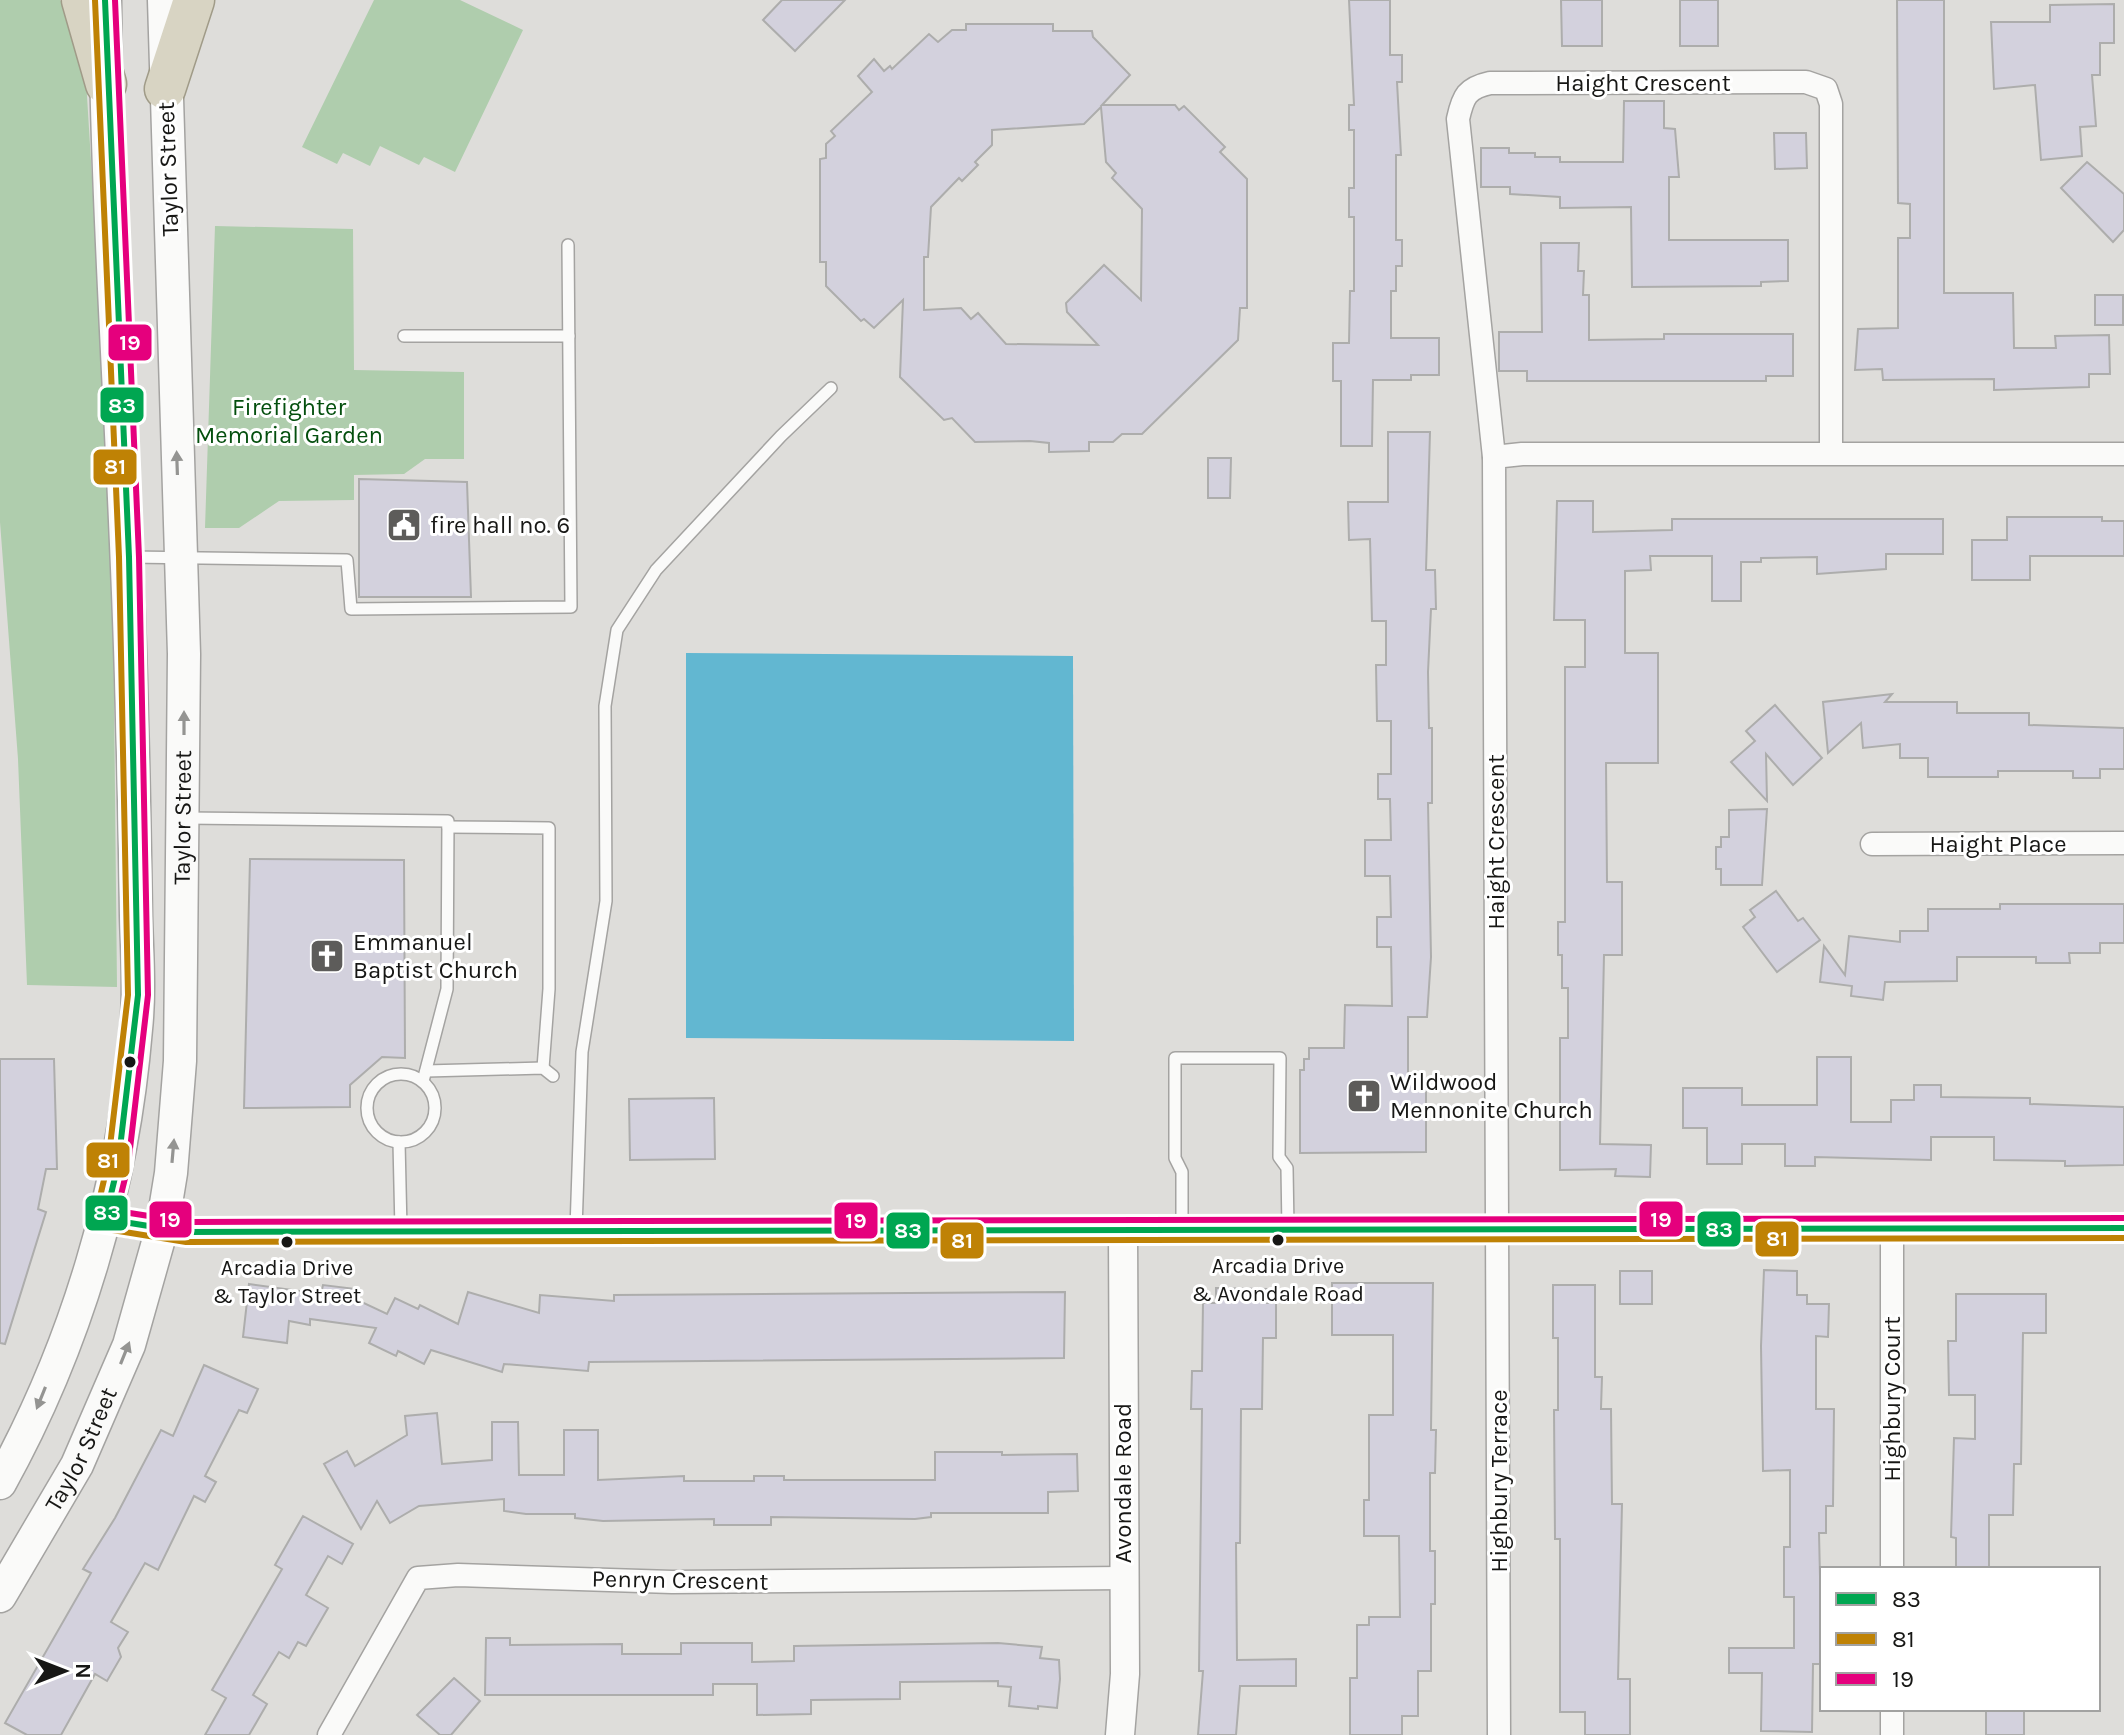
<svg xmlns="http://www.w3.org/2000/svg" width="2124" height="1735" viewBox="0 0 2124 1735" font-family="Karla,sans-serif">
<style>
.green{fill:#afcdad}
.water{fill:#62b7d1}
.building{fill:#d3d1dd;stroke:#adadac;stroke-width:2;fill-rule:evenodd}
.lines{fill:none;stroke-linecap:round;stroke-linejoin:round}
.service-casing{stroke:#a4a3a1;stroke-width:14}
.minor-casing{stroke:#a4a3a1;stroke-width:25}
.tertiary-casing{stroke:#a4a3a1;stroke-width:31}
.secondary-casing{stroke:#a4a3a1;stroke-width:35}
.motorway-casing{stroke:#a09b88;stroke-width:43}
.service{stroke:#fafaf9;stroke-width:11}
.minor{stroke:#fafaf9;stroke-width:22}
.tertiary{stroke:#fafaf9;stroke-width:28}
.secondary{stroke:#fafaf9;stroke-width:32}
.motorway{stroke:#d8d4c3;stroke-width:40}
.bus-1-casing{stroke:#fff;stroke-width:12}
.bus-2-casing{stroke:#fff;stroke-width:12}
.bus-3-casing{stroke:#fff;stroke-width:12}
.bus-1{stroke:#00a651;stroke-width:6}
.bus-2{stroke:#bf8205;stroke-width:6}
.bus-3{stroke:#e5007d;stroke-width:6}
.oneway{fill:#949492}
.bus-dot{fill:#171715;stroke:#fff;stroke-width:3}
.labels{text-anchor:middle;stroke-width:6;stroke-linejoin:round;paint-order:stroke}
.bus-label{font-size:22px;fill:#171715;stroke:#fff}
.street-label{font-size:24px;fill:#171715;stroke:#fff}
.park-label{font-size:24px;fill:#044f0e;stroke:#fff}
.poi-label{font-size:24px;fill:#171715;stroke:#fff;text-anchor:start}
.line-badge{stroke:#fff;stroke-width:3}
.badge-label{font-size:22px;text-anchor:middle;font-weight:bold;fill:#fff}
</style>
<rect width="100%" height="100%" fill="#deddda"/>
<!-- green -->
<g class="green">
<polygon points="0,0 60,0 83,31 112,503 117,987 27,985 18,759 0,522"/>
<polygon points="374,0 460,0 523,30 455,172 424,157 419,165 380,146 370,166 343,153 337,164 302,147"/>
<polygon points="215,226 353,229 354,370 464,372 464,459 425,459 404,474 354,475 354,500 279,501 239,528 205,528"/>
</g>
<!-- water -->
<polygon class="water" points="686,653 1073,656 1074,1041 686,1038"/>
<!-- building -->
<g class="building">
<polygon points="782,0 845,0 795,51 763,20"/>
<polygon points="1349,0 1390,0 1390,55 1402,55 1402,82 1397,82 1401,155 1396,155 1396,240 1402,240 1402,266 1396,266 1396,291 1391,291 1391,338 1439,338 1439,375 1411,375 1411,380 1373,380 1372,446 1341,446 1341,381 1333,381 1333,343 1349,343 1350,291 1354,291 1354,217 1349,217 1349,188 1354,188 1354,130 1349,130 1349,105 1354,105"/>
<polygon points="1561,0 1602,0 1602,46 1562,46"/>
<rect x="1680" y="0" width="38" height="46"/>
<polygon points="1897,0 1944,0 1944,293 2013,293 2014,348 2056,348 2055,336 2109,335 2110,374 2089,374 2089,387 1994,390 1994,379 1883,380 1882,369 1855,370 1858,329 1898,328 1898,238 1910,238 1910,204 1898,203"/>
<polygon points="2114,4 2114,43 2100,43 2100,75 2092,75 2096,126 2080,127 2082,156 2041,160 2035,85 1994,89 1991,22 2050,22 2050,5"/>
<path d="M966,24h87v7h39l1,6 37,38 -28,30h73l4,5 5,-4 41,41 -5,5 27,27v129h-7l-2,32 -96,94h-20l-9,8h-24v9l-40,1v-9l-19,-2 -55,1 -23,-24 -8,2 -44,-43 3,-77 -29,28 -10,-9 -3,2 -35,-35v-24h-6v-103l6,-1v-14l9,-8 -4,-5 41,-39 -14,-16 16,-17 10,12 6,-5 2,3 37,-35 9,8 14,-12h14zM1101,107l5,55 10,11 -4,5 30,31 -1,91 -37,-35 -38,38 1,9 31,33 -92,-1 -28,-31 -7,6 -10,-11 -37,2v-53h4l3,-50 28,-29 3,3 16,-16 -3,-3 17,-17v-15l92,-6z"/>
<polygon points="1624,101 1664,101 1664,128 1675,129 1679,177 1669,177 1669,240 1788,240 1788,281 1761,282 1761,286 1632,287 1631,207 1560,208 1560,197 1510,194 1510,187 1481,187 1481,148 1509,148 1509,153 1535,153 1535,157 1560,157 1560,162 1623,162"/>
<polygon points="1774,133 1806,133 1807,168 1775,169"/>
<polygon points="2087,162 2124,194 2124,230 2113,242 2061,188"/>
<polygon points="1541,243 1579,243 1578,271 1584,271 1583,295 1589,295 1589,340 1664,339 1664,334 1793,334 1793,376 1766,376 1766,381 1527,381 1527,371 1499,371 1499,332 1542,332"/>
<rect x="2095" y="295" width="28" height="30"/>
<polygon points="1388,432 1430,432 1426,570 1435,570 1436,609 1431,609 1428,672 1429,728 1432,728 1432,803 1428,803 1431,957 1427,1017 1408,1017 1408,1083 1426,1083 1426,1152 1300,1153 1300,1070 1304,1070 1304,1059 1309,1059 1309,1048 1344,1048 1345,1005 1392,1006 1391,947 1377,947 1377,917 1391,917 1390,876 1365,876 1365,840 1391,840 1390,799 1378,799 1378,774 1391,774 1391,721 1377,721 1376,665 1386,665 1386,621 1372,621 1370,539 1349,540 1348,502 1388,502"/>
<polygon points="1208,458 1231,458 1230,498 1208,498"/>
<polygon points="359,479 467,482 471,597 359,597"/>
<polygon points="1557,501 1593,501 1593,532 1672,530 1672,519 1943,519 1943,554 1886,554 1886,569 1817,574 1817,557 1761,558 1761,562 1741,562 1741,601 1712,601 1712,556 1650,556 1651,570 1625,571 1625,653 1658,653 1658,763 1606,763 1607,882 1622,882 1622,955 1604,955 1600,1144 1651,1145 1650,1177 1615,1176 1616,1169 1560,1170 1560,1038 1568,1038 1568,988 1562,988 1562,955 1558,955 1558,922 1565,922 1565,667 1585,667 1585,620 1554,620"/>
<polygon points="2007,517 2102,517 2102,521 2124,521 2124,556 2030,556 2030,580 1972,580 1972,540 2007,540"/>
<polygon points="1892,694 1885,702 1957,702 1957,713 2029,713 2029,725 2124,728 2124,769 2100,769 2100,778 2073,778 2073,771 1998,771 1998,777 1928,777 1928,758 1900,758 1900,744 1863,748 1861,723 1828,753 1823,702"/>
<polygon points="1775,705 1822,758 1793,785 1766,754 1767,801 1731,762 1755,741 1746,731"/>
<polygon points="1767,809 1762,885 1721,885 1721,869 1716,869 1716,847 1721,847 1721,837 1729,837 1729,810"/>
<polygon points="250,859 404,860 405,1058 382,1057 350,1085 350,1107 244,1108"/>
<polygon points="1776,891 1798,921 1803,918 1820,940 1777,972 1743,927 1755,917 1750,910"/>
<polygon points="2000,904 2124,904 2124,943 2100,943 2100,953 2069,953 2070,963 2036,963 2036,957 1957,957 1957,981 1885,982 1883,1000 1851,996 1852,986 1820,982 1824,946 1845,975 1849,936 1900,942 1900,931 1928,931 1928,909 2000,909"/>
<polygon points="1817,1057 1851,1057 1851,1122 1891,1122 1891,1100 1914,1100 1914,1085 1941,1085 1941,1097 2030,1098 2030,1104 2124,1107 2124,1165 2065,1166 2065,1161 1994,1160 1994,1137 1931,1137 1931,1160 1815,1157 1815,1166 1785,1166 1785,1144 1742,1144 1742,1164 1707,1164 1707,1128 1683,1128 1683,1088 1742,1088 1742,1105 1817,1105"/>
<polygon points="0,1059 54,1059 57,1169 46,1169 38,1209 46,1212 5,1344 0,1343"/>
<polygon points="714,1098 715,1159 630,1160 629,1099"/>
<polygon points="1764,1270 1797,1271 1797,1295 1807,1295 1807,1304 1829,1304 1828,1337 1816,1336 1816,1409 1834,1409 1833,1506 1826,1506 1826,1533 1819,1533 1822,1664 1813,1664 1812,1732 1761,1731 1762,1673 1729,1673 1729,1648 1794,1648 1794,1597 1784,1597 1784,1547 1790,1547 1790,1470 1763,1471 1761,1346"/>
<rect x="1620" y="1271" width="32" height="33"/>
<polygon points="1332,1283 1433,1283 1431,1430 1436,1430 1435,1473 1430,1473 1430,1551 1435,1551 1435,1604 1431,1604 1431,1671 1418,1671 1418,1716 1402,1716 1402,1735 1350,1735 1350,1678 1357,1678 1357,1625 1369,1625 1369,1617 1400,1617 1399,1536 1364,1536 1364,1500 1369,1500 1369,1415 1393,1415 1393,1335 1332,1335"/>
<polygon points="249,1284 321,1294 323,1285 356,1289 355,1299 387,1314 395,1298 418,1309 420,1305 458,1324 468,1292 539,1313 540,1295 614,1301 614,1295 1065,1292 1064,1358 589,1362 588,1371 504,1364 502,1372 431,1350 424,1364 398,1351 396,1356 369,1343 376,1328 310,1319 310,1325 289,1321 287,1343 243,1337"/>
<polygon points="1553,1285 1595,1285 1595,1377 1602,1377 1601,1409 1611,1409 1612,1504 1622,1504 1618,1679 1630,1679 1630,1735 1585,1735 1585,1712 1560,1712 1560,1539 1555,1539 1554,1410 1558,1410 1558,1338 1553,1338"/>
<polygon points="1216,1288 1267,1289 1267,1303 1276,1303 1276,1338 1263,1338 1262,1409 1241,1409 1240,1543 1236,1543 1237,1660 1296,1659 1296,1686 1240,1686 1236,1735 1198,1735 1203,1671 1199,1671 1202,1409 1191,1409 1192,1371 1202,1371 1203,1303 1216,1303"/>
<polygon points="1956,1294 2046,1294 2046,1333 2023,1333 2021,1464 2014,1464 2013,1515 1989,1515 1989,1569 1956,1569 1956,1538 1951,1537 1954,1438 1975,1439 1975,1395 1949,1395 1948,1341 1956,1341"/>
<polygon points="204,1365 258,1389 247,1413 239,1410 205,1476 216,1482 205,1502 194,1496 158,1570 145,1563 111,1622 128,1632 118,1648 121,1657 107,1681 95,1674 61,1735 27,1735 5,1723 91,1573 83,1569 115,1518 161,1430 173,1436"/>
<polygon points="437,1413 442,1464 492,1460 492,1422 518,1422 519,1475 564,1475 564,1430 598,1430 598,1480 684,1476 684,1481 754,1481 754,1476 784,1476 784,1480 935,1480 935,1452 1002,1452 1002,1455 1077,1454 1078,1491 1048,1492 1048,1513 931,1513 931,1517 915,1519 771,1517 771,1525 714,1525 714,1519 603,1521 575,1518 575,1514 526,1514 504,1511 504,1499 419,1506 390,1523 377,1501 361,1529 324,1464 347,1451 355,1466 407,1435 405,1416"/>
<polygon points="303,1516 353,1544 342,1564 328,1556 306,1595 328,1608 306,1646 298,1642 289,1658 279,1652 253,1695 267,1704 249,1735 205,1735 226,1698 212,1690 282,1569 275,1565"/>
<polygon points="486,1638 510,1638 510,1645 622,1644 622,1654 681,1654 681,1643 752,1643 752,1662 794,1661 794,1646 998,1643 1042,1647 1040,1658 1059,1660 1060,1679 1057,1708 1038,1706 1038,1709 1009,1706 1011,1687 998,1686 998,1681 900,1682 900,1699 811,1700 811,1714 757,1715 757,1684 713,1684 713,1695 485,1695"/>
<polygon points="454,1678 480,1701 451,1735 440,1735 417,1715"/>
<rect x="1986" y="1709" width="38" height="26"/>
</g>
<g class="lines">
<!-- service casing -->
<g class="service-casing">
<g id="service">
<polyline points="404,336 569,336"/>
<polyline points="129,557 347,560 351,609 571,607 568,245"/>
<polyline points="184,818 448,821 447,989 423,1081"/>
<polyline points="448,827 549,828 549,989 543,1068"/>
<polyline points="426,1071 543,1068 553,1076"/>
<circle cx="401" cy="1108" r="34"/>
<polyline points="399,1142 401,1230"/>
<polyline points="576,1229 582,1052 606,901 605,706 617,630 656,570 781,436 831,388"/>
<polyline points="1182,1231 1182,1172 1175,1158 1175,1058 1280,1058 1279,1157 1287,1168 1288,1229"/>
</g>
</g>
<!-- minor casing -->
<g class="minor-casing">
<g id="minor">
<path d="M1494,457l-36,-338c5,-23 9,-31 32,-36l316,-1 20,7 5,15v348"/>
<polyline points="1872,844 2124,843"/>
<polyline points="1892,1569 1892,1228"/>
<polyline points="329,1735 418,1578 458,1575 672,1582 1123,1578"/>
<polyline points="1499,1735 1494,457 1522,454 2124,454"/>
<polyline points="1892,1735 1892,1709"/>
</g>
</g>
<!-- tertiary casing -->
<g class="tertiary-casing">
<g id="tertiary">
<polyline points="105,1219 186,1232 2124,1228"/>
<polyline points="1120,1735 1125,1674 1123,1231"/>
</g>
</g>
<!-- secondary casing -->
<g class="secondary-casing">
<g id="secondary">
<path d="M0,1483c77,-139 123,-296 136,-454 4,-37 1,-76 0,-113 -1,-66 -2,-132 -4,-197 -5,-240 -25,-479 -27,-719"/>
<path id="s1" d="M0,1596l77,-131 52,-120 33,-117 9,-55 9,-112 4,-407 -20,-654"/>
</g>
</g>
<!-- motorway casing -->
<g class="motorway-casing">
<g id="motorway">
<polyline points="82,0 106,84"/>
<polyline points="165,89 194,0"/>
</g>
</g>
<!-- service -->
<use href="#service" class="service"/>
<!-- minor -->
<use href="#minor" class="minor"/>
<!-- tertiary -->
<use href="#tertiary" class="tertiary"/>
<!-- secondary -->
<use href="#secondary" class="secondary"/>
<!-- motorway -->
<use href="#motorway" class="motorway"/>
<!-- bus-1 casing -->
<g class="bus-1-casing">
<polyline id="bus-1" points="105,0 129,557 138,995 118,1165 105,1219 186,1232 2124,1228"/>
</g>
<!-- bus-2 casing -->
<g class="bus-2-casing">
<polyline id="bus-2" points="95,0 119,557 128,995 108,1163 95,1218 100,1228 186,1242 2124,1238"/>
</g>
<!-- bus-3 casing -->
<g class="bus-3-casing">
<polyline id="bus-3" points="115,0 139,557 148,995 128,1166 117,1211 187,1222 2124,1218"/>
</g>
<!-- bus-1 -->
<use href="#bus-1" class="bus-1"/>
<!-- bus-2 -->
<use href="#bus-2" class="bus-2"/>
<!-- bus-3 -->
<use href="#bus-3" class="bus-3"/>
</g>
<!-- one-way arrows -->
<defs><path id="oneway-solid" d="M-6-.8H1V-3.2L6.5 0L1 3.2V.8H-6Z" transform="scale(2)"/></defs>
<g class="oneway">
<use href="#oneway-solid" transform="translate(177 463) rotate(-92)"/>
<use href="#oneway-solid" transform="translate(184 723) rotate(-90)"/>
<use href="#oneway-solid" transform="translate(173 1151) rotate(-85)"/>
<use href="#oneway-solid" transform="translate(125 1353) rotate(-68)"/>
<use href="#oneway-solid" transform="translate(41 1398) rotate(112)"/>
</g>
<!-- icons -->
<defs>
<g id="civic-square" transform="scale(1.8)"><rect x="-9" y="-9" width="18" height="18" rx="4" fill="#5d5c5a" stroke="#fff"/><path d="M-.6-6.5H3V-4.5H.6V-3L4-1V1h2V6H-6V1h2V-1L-.6-3ZM-1.2 2.5V6h2.4V2.5Z" fill="#fff"/></g>
<g id="church-square" transform="scale(1.8)"><rect x="-9" y="-9" width="18" height="18" rx="4" fill="#5d5c5a" stroke="#fff"/><path d="M-1.2-6h2.4v3.5h3.3v2.4h-3.3V6h-2.4V-.1h-3.3v-2.4h3.3Z" fill="#fff"/></g>
</defs>
<g fill-rule="evenodd">
<use href="#civic-square" x="404" y="525"/>
<use href="#church-square" x="327" y="956"/>
<use href="#church-square" x="1364" y="1096"/>
</g>
<!-- markers -->
<g class="bus-dot">
<circle cx="130" cy="1062" r="7"/>
<circle cx="1278" cy="1240" r="7"/>
<circle cx="287" cy="1242" r="7"/>
</g>
<g class="labels">
<!-- bus labels -->
<g class="bus-label">
<text x="1278" y="1273">Arcadia Drive<tspan x="1278" dy="28">&amp; Avondale Road</tspan></text>
<text x="287" y="1275">Arcadia Drive<tspan x="287" dy="28">&amp; Taylor Street</tspan></text>
</g>
<!-- street labels -->
<g class="street-label">
<text x="1643" y="91">Haight Crescent</text>
<text transform="translate(168 169) rotate(-92)" y="8">Taylor Street</text>
<text dy="8" stroke="none"><textPath href="#s1" startOffset="816">Taylor Street</textPath></text>
<text transform="translate(1496 842) rotate(-90)" y="8">Haight Crescent</text>
<text x="1998" y="852">Haight Place</text>
<text transform="translate(1892 1399) rotate(-90)" y="8">Highbury Court</text>
<text dy="8" stroke="none"><textPath href="#s1" startOffset="168">Taylor Street</textPath></text>
<text transform="translate(1499 1481) rotate(-90)" y="8">Highbury Terrace</text>
<text transform="translate(1123 1483) rotate(-90)" y="8">Avondale Road</text>
<text transform="translate(680 1580) rotate(1)" y="8">Penryn Crescent</text>
</g>
<!-- park labels -->
<g class="park-label">
<text x="289" y="415">Firefighter<tspan x="289" dy="28">Memorial Garden</tspan></text>
</g>
<!-- poi labels -->
<g class="poi-label">
<text x="430" y="533">fire hall no. 6</text>
<text x="353" y="950">Emmanuel<tspan x="353" dy="28">Baptist Church</tspan></text>
<text x="1390" y="1090">Wildwood<tspan x="1390" dy="28">Mennonite Church</tspan></text>
</g>
</g>
<g class="line-badge">
<rect x="107" y="323" width="46" height="39" rx="8" fill="#e5007d"/>
<rect x="99" y="386" width="46" height="38" rx="8" fill="#00a651"/>
<rect x="92" y="448" width="46" height="38" rx="8" fill="#bf8205"/>
<rect x="85" y="1141" width="46" height="38" rx="8" fill="#bf8205"/>
<rect x="84" y="1194" width="45" height="38" rx="8" fill="#00a651"/>
<rect x="1638" y="1200" width="46" height="38" rx="8" fill="#e5007d"/>
<rect x="148" y="1200" width="45" height="39" rx="8" fill="#e5007d"/>
<rect x="833" y="1201" width="46" height="39" rx="8" fill="#e5007d"/>
<rect x="1696" y="1210" width="46" height="38" rx="8" fill="#00a651"/>
<rect x="885" y="1211" width="46" height="39" rx="8" fill="#00a651"/>
<rect x="1754" y="1220" width="46" height="38" rx="8" fill="#bf8205"/>
<rect x="939" y="1221" width="46" height="39" rx="8" fill="#bf8205"/>
</g>
<g class="badge-label">
<text x="130" y="350">19</text>
<text x="122" y="413">83</text>
<text x="115" y="474">81</text>
<text x="108" y="1168">81</text>
<text x="107" y="1220">83</text>
<text x="1661" y="1227">19</text>
<text x="170" y="1227">19</text>
<text x="856" y="1228">19</text>
<text x="1719" y="1237">83</text>
<text x="908" y="1238">83</text>
<text x="1777" y="1246">81</text>
<text x="962" y="1248">81</text>
</g>
<!-- legend -->
<rect x="1820" y="1567" width="280" height="144" fill="#ffffff" stroke="#a2a2a1" stroke-width="2"/>
<rect x="1836" y="1593" width="40" height="12" fill="#00a651" stroke="#a2a2a1" stroke-width="2"/>
<text x="1892" y="1607" font-size="24" fill="#171715">83</text>
<rect x="1836" y="1633" width="40" height="12" fill="#bf8205" stroke="#a2a2a1" stroke-width="2"/>
<text x="1892" y="1647" font-size="24" fill="#171715">81</text>
<rect x="1836" y="1673" width="40" height="12" fill="#e5007d" stroke="#a2a2a1" stroke-width="2"/>
<text x="1892" y="1687" font-size="24" fill="#171715">19</text>
<!-- north arrow -->
<g transform="translate(64 1671) rotate(90)" stroke="#ffffff" stroke-width="6" paint-order="stroke">
<path d="M0-6L14 30L0 20L-14 30Z" fill="#171715"/>
<text y="-12" font-size="22" font-weight="bold" text-anchor="middle" fill="#171715">N</text>
</g>
</svg>
